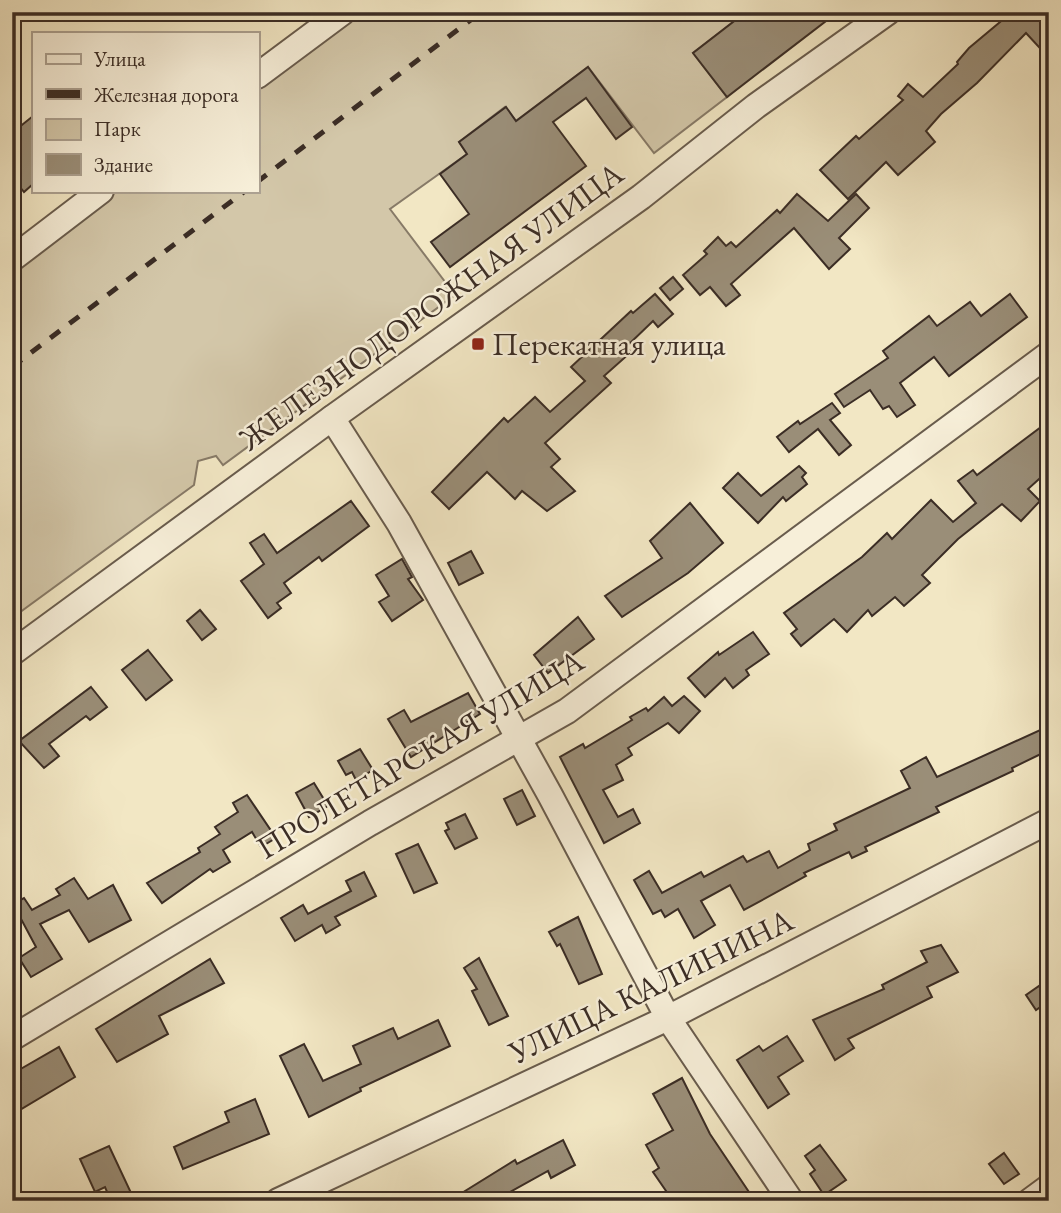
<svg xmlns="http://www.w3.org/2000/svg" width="1061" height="1213" viewBox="0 0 1061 1213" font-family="'EB Garamond',serif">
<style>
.green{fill:#d3c7a9;stroke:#877a67;stroke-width:2}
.building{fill:#9a8e78;stroke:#3b2d25;stroke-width:2}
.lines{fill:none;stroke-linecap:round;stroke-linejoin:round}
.minor-casing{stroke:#695c4d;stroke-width:28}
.minor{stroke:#f7efd9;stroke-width:24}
.rail{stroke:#3b2d25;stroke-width:5;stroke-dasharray:12 12;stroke-linecap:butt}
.poi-dot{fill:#8f2418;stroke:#f7efd9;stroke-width:2.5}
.labels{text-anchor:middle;stroke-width:5;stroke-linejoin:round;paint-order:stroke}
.street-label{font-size:32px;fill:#3b2d25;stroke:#f7efd9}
.poi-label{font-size:32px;fill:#3b2d25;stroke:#f7efd9;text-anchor:start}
</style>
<rect width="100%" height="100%" fill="#f2e7c4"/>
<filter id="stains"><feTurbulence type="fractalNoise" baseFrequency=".00286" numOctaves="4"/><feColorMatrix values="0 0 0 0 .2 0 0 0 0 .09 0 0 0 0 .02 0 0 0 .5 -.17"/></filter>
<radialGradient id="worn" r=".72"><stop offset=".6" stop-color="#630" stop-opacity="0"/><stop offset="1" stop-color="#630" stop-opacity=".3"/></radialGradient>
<!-- green -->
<polygon class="green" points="343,12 746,12 693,53 727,97 654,153 588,67 516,121 505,107 459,142 467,154 390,209 455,295 223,465 216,456 198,461 194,485 12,618 12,259 101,191 257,191 257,76"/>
<!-- building -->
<g class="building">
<polygon points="746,12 819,12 826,21 727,97 693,53"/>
<polygon points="1012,12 1049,12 1049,58 1026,33 977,83 941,114 926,131 935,142 898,175 886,162 848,199 820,170 856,136 859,139 903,100 898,96 908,84 923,97 958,64 957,62 969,48"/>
<polygon points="588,67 632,127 616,139 586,98 553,122 586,166 450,267 431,242 469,214 440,174 467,154 459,142 506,107 516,121"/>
<polygon points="33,116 33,184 24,192 12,177 12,133"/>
<polygon points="797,194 828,221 856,194 869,208 839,238 850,249 829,269 794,228 731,284 740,295 726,306 710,287 700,295 683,275 707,254 704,251 718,237 726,246 731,242 736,247 777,210 780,213"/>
<polygon points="673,277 683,289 670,300 660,288"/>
<polygon points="655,294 673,314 658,327 653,321 626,347 631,352 604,376 611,383 545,443 560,459 551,467 575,491 547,511 522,491 515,499 487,472 449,509 432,492 504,418 508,422 535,397 550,412 585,381 571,367 631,311 633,313"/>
<polygon points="1010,294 1027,317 949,376 934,357 900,383 915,405 897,417 889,406 883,409 870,390 844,407 835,394 888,358 883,351 929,316 937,326 970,302 981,316"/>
<polygon points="832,403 840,413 830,420 851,445 839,455 818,429 789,452 777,437 798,421 800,424"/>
<polygon points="1049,421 1049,470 1028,489 1040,501 1021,521 1002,504 958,539 922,575 930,583 904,606 895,597 872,616 868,610 847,632 834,619 801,646 791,634 797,629 784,613 862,557 887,533 892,539 931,500 953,522 976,503 958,481 973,470 977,475"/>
<polygon points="799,466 806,473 802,477 807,484 786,501 783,497 758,523 723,488 738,473 761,496"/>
<polygon points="351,501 369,526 322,561 319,557 284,583 291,593 277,603 281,608 268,618 241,581 264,564 250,543 264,534 277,553"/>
<polygon points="690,503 723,543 688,573 622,617 605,596 662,558 650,541"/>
<polygon points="471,551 483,573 459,585 448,563"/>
<polygon points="402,559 412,577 408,579 423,600 392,621 379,602 389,596 376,575"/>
<polygon points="200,610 216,629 202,640 187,621"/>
<polygon points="578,617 594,639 548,673 534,655"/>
<polygon points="753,632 769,654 746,670 749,675 733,688 725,678 705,697 688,678 718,652 719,655"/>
<polygon points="148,650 172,680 146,700 122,670"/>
<polygon points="91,687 107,707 90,720 86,716 49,744 59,756 44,768 19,741"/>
<polygon points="468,693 480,714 411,757 388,719 404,710 411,722"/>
<polygon points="684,696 700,711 679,733 668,723 628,748 632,755 616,765 623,780 603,790 618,817 633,809 640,823 604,843 560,757 583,744 585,748 632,720 630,717 646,708 648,711 664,697 672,706"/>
<polygon points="1049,726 1049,750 1012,768 1013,771 936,807 939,812 865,847 867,851 852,858 849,852 804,873 806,876 744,910 730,885 701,901 715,925 694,938 678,909 665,917 661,910 653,914 634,880 649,871 662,893 701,872 704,877 743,856 747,862 769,851 778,868 810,850 808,844 837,830 834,824 910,788 901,771 926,757 937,777"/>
<polygon points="360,749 373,770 356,780 352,772 346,775 338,761"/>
<polygon points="314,783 328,806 309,817 296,793"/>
<polygon points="522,790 535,816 517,825 504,799"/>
<polygon points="247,795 276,838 261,847 252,832 223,850 230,862 213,872 210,869 162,903 147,883 200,852 198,848 220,834 215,827 238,812 233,803"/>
<polygon points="465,814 477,838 455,849 445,831 449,829 446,823"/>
<polygon points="418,844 437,883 414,893 396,854"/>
<polygon points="364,872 376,896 335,917 340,925 326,933 322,925 295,941 281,918 303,905 308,914 351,891 346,881"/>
<polygon points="74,878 88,899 113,885 131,920 89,942 69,910 40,924 62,959 31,977 19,958 36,947 13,904 24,898 32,910 60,895 56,889"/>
<polygon points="578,917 602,974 579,984 560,944 557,946 549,932"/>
<polygon points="941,945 958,972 927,987 932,997 848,1039 854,1048 835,1060 813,1020 884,989 882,985 927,962 921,951"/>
<polygon points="479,958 508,1016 489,1025 472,991 477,989 464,968"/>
<polygon points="210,959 224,983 159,1016 168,1034 117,1062 96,1029"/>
<polygon points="1039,986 1049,1001 1036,1010 1026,995"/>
<polygon points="438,1020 450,1046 360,1088 361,1091 309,1117 280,1056 304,1044 323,1081 361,1064 353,1046 393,1028 398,1039"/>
<polygon points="787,1036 803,1061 778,1077 789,1094 768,1108 737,1060 759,1046 763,1051"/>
<polygon points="59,1047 75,1077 18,1111 12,1100 12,1074"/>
<polygon points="682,1078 710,1134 755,1201 673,1201 653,1172 659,1168 646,1145 673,1130 653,1094"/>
<polygon points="255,1099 269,1134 183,1169 174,1147 229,1122 225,1112"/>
<polygon points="563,1140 575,1165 551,1178 548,1171 494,1201 449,1201 515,1160 517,1164"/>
<polygon points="820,1145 846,1180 824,1195 810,1174 815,1170 805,1156"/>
<polygon points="109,1146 132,1195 120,1201 111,1201 105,1187 95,1192 80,1159"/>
<polygon points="1004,1153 1019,1174 1004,1184 989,1164"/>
</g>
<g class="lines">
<!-- minor casing -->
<g class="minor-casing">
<g id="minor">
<polyline points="257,76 343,12"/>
<polyline points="12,259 101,191"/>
<polyline points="332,418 399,523 550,795 668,1018 791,1201"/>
<polyline points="12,653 332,418 641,197 756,106 888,12"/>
<polyline points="12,1038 370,823 567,711 1049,354"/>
<polyline points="278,1201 668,1018 1049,821"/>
<polyline points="1030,1201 1049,1187"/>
</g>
</g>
<!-- minor -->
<use href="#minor" class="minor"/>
<!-- rail -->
<g class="rail">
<polyline points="257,182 481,12"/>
<polyline points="12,367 245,191"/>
</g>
</g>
<!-- markers -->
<rect class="poi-dot" x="471" y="337" width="14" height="14" rx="3.5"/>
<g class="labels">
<!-- street labels -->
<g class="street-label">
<text transform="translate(431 306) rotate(-36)" y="11">ЖЕЛЕЗНОДОРОЖНАЯ УЛИЦА</text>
<text transform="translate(420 754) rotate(-31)" y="11">ПРОЛЕТАРСКАЯ УЛИЦА</text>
<text transform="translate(651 986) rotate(-26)" y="11">УЛИЦА КАЛИНИНА</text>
</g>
<!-- poi labels -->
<g class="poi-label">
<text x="492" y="355">Перекатная улица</text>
</g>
</g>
<!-- margin -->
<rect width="1061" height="1213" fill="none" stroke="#f2e7c4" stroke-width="42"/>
<rect x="14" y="14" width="1033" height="1185" fill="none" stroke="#3b2d25" stroke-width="3.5"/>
<rect x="21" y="21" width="1019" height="1171" fill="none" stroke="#3b2d25" stroke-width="2"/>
<!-- legend -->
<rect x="32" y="32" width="228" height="161" fill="#f7efd9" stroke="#aca191" stroke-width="2"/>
<rect x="46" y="54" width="35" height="10" fill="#f7efd9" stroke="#aca191" stroke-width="2"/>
<text x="94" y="66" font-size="21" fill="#3b2d25">Улица</text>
<rect x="46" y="89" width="35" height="10" fill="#3b2d25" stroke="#aca191" stroke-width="2"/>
<text x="94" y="102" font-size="21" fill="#3b2d25">Железная дорога</text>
<rect x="46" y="119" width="35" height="21" fill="#d3c7a9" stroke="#aca191" stroke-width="2"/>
<text x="94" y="136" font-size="21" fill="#3b2d25">Парк</text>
<rect x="46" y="154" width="35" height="21" fill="#9a8e78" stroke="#aca191" stroke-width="2"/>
<text x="94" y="172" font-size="21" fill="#3b2d25">Здание</text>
<rect width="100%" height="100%" filter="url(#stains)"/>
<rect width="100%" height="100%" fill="url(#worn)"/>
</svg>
